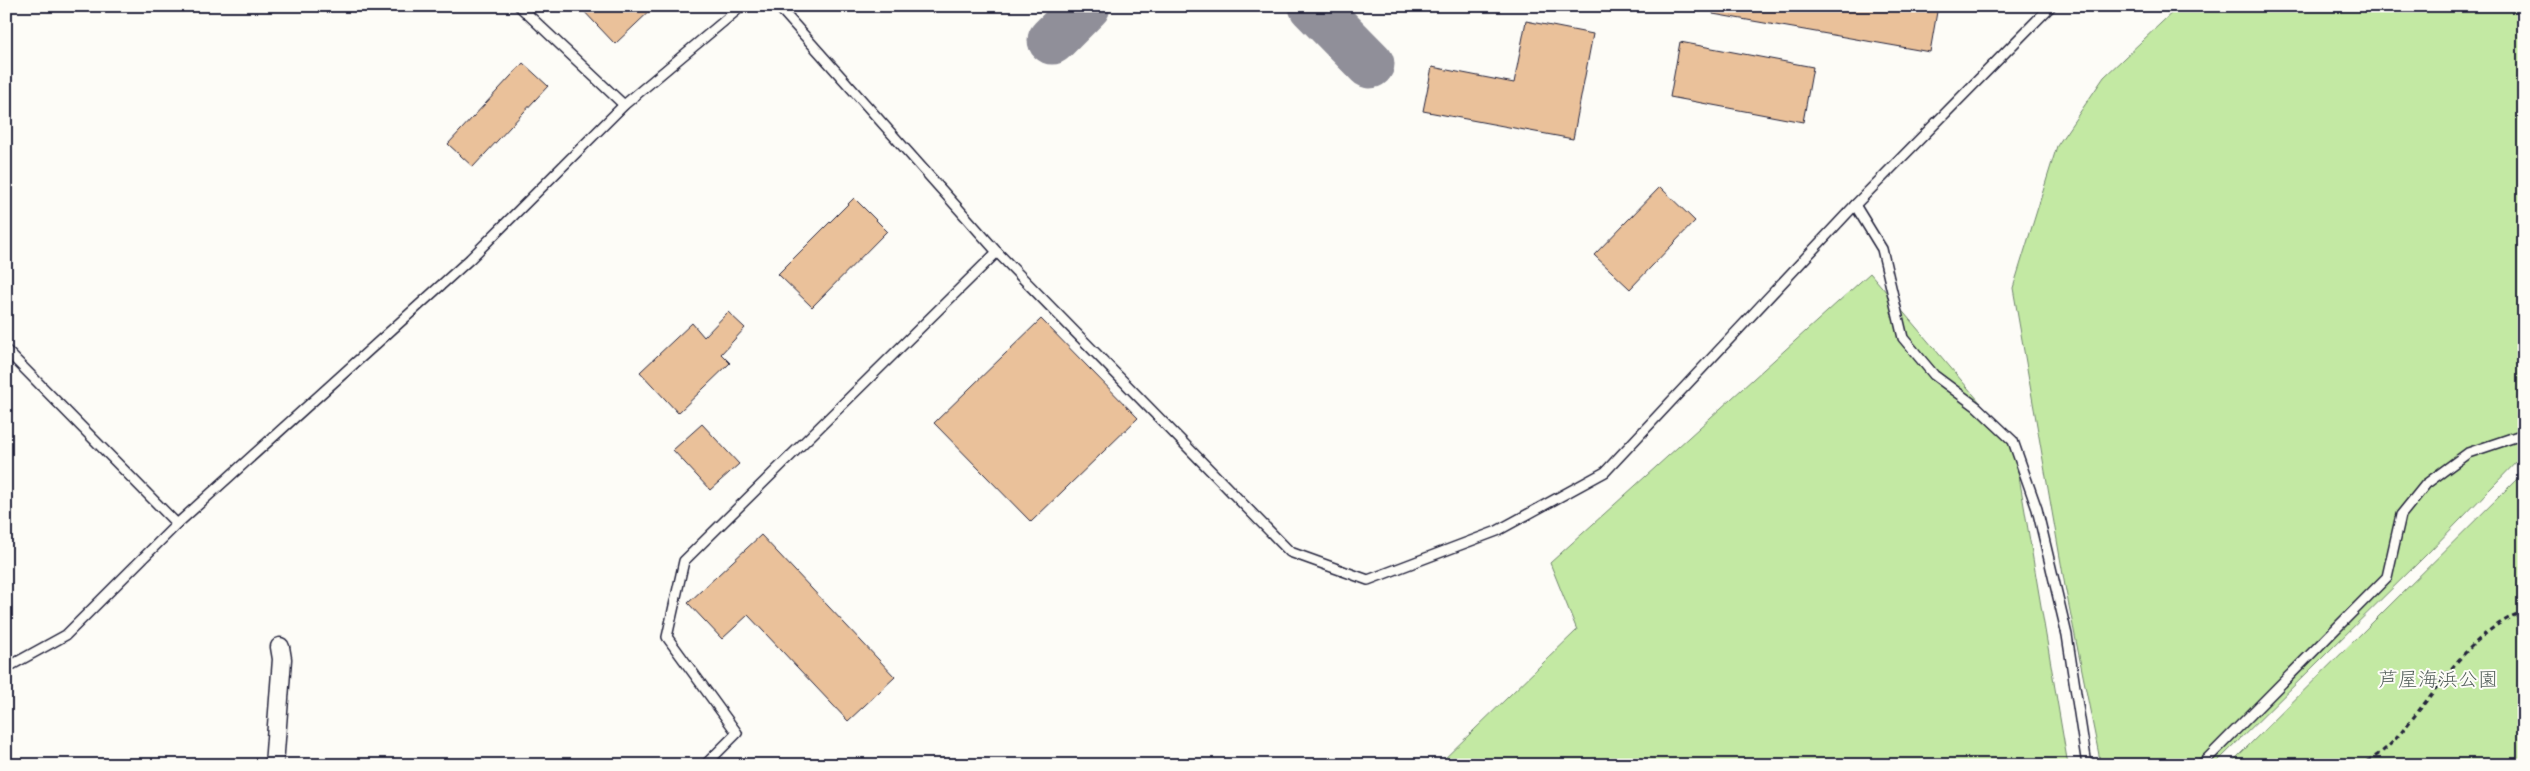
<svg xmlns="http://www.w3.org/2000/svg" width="2530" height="771" viewBox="0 0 2530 771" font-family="'Indie Flower','Klee One',sans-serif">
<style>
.green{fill:#c3e9a3;stroke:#72866f}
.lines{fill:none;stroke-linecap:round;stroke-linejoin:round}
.taxiway{stroke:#908f99;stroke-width:49}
.building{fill:#eac19a;stroke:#22223b}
.lane-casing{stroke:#22223b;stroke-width:12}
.street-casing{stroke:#22223b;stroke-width:21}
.path{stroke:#22223b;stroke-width:3;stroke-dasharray:5 4;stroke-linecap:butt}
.lane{stroke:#fdfcf7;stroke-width:9}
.street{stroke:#fdfcf7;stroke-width:18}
.labels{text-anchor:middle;stroke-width:4;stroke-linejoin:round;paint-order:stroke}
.park-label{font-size:20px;fill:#525e5a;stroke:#fdfcf7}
</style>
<rect width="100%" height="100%" fill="#fdfcf7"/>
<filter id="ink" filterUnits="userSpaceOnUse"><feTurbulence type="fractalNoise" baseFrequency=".02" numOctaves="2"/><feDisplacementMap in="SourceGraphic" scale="10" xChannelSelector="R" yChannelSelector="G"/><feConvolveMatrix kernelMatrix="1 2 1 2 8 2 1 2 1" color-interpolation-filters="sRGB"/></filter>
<g filter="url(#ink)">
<!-- green -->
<g class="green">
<polygon points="2179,6 2524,6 2524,454 2427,554 2214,765 2101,765 2065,586 2013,288 2057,146 2104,77"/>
<polygon points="1870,273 2013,441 2068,765 1438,765 1577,630 1550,563"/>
<polygon points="2524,472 2524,765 2229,765"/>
</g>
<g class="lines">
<!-- taxiway -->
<g class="taxiway">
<polyline points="1313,6 1370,64"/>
<polyline points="1052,40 1086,6"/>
</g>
</g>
<!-- building -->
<g class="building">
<polygon points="579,6 655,6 615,44"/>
<polygon points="1714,6 1938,6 1930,52 1713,14"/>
<polygon points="1526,21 1593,34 1573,139 1423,111 1432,67 1514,83"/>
<polygon points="1680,42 1813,67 1803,122 1670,97"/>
<polygon points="523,63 548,86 473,167 448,144"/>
<polygon points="1660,187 1695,221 1630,289 1594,255"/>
<polygon points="854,198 887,231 812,307 778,274"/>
<polygon points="728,312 745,328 721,354 730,363 678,413 640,372 692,323 704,337"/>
<polygon points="1041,319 1138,418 1031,522 934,423"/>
<polygon points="702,424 739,464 710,490 673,450"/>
<polygon points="761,535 895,677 848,721 748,615 722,639 688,603"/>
</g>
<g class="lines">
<!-- lane casing -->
<g class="lane-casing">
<g id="lane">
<polyline points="519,6 624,105"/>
<polyline points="778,6 997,252 1290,552 1368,580 1497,531 1605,472 1855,205 2051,6"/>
<polyline points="1855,205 1882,249 1903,338 1934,375 1977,407 2013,441 2037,509 2067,635 2087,765"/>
<polyline points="6,350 177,524"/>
<polyline points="6,668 66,635 177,524 470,259 624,105 742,6"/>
<polyline points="705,765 737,733 667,637 684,561 997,252"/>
<polyline points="2201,765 2387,577 2401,515 2426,484 2468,453 2524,434"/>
</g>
</g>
<!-- street casing -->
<g class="street-casing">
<polyline id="street" points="274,765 282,659 280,647"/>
</g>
<!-- path -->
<path class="path" d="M2359,765c27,-12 36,-25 54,-47 32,-40 61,-88 111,-107"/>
<!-- lane -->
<use href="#lane" class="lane"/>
<!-- street -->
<use href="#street" class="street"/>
</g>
</g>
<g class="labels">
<!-- park labels -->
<g class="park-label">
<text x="2438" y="686">芦屋海浜公園</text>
</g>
</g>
<!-- margin -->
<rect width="2530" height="771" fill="none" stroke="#fdfcf7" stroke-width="25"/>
<rect x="12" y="12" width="2505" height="746" fill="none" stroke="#22223b" stroke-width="2" filter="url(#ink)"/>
</svg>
